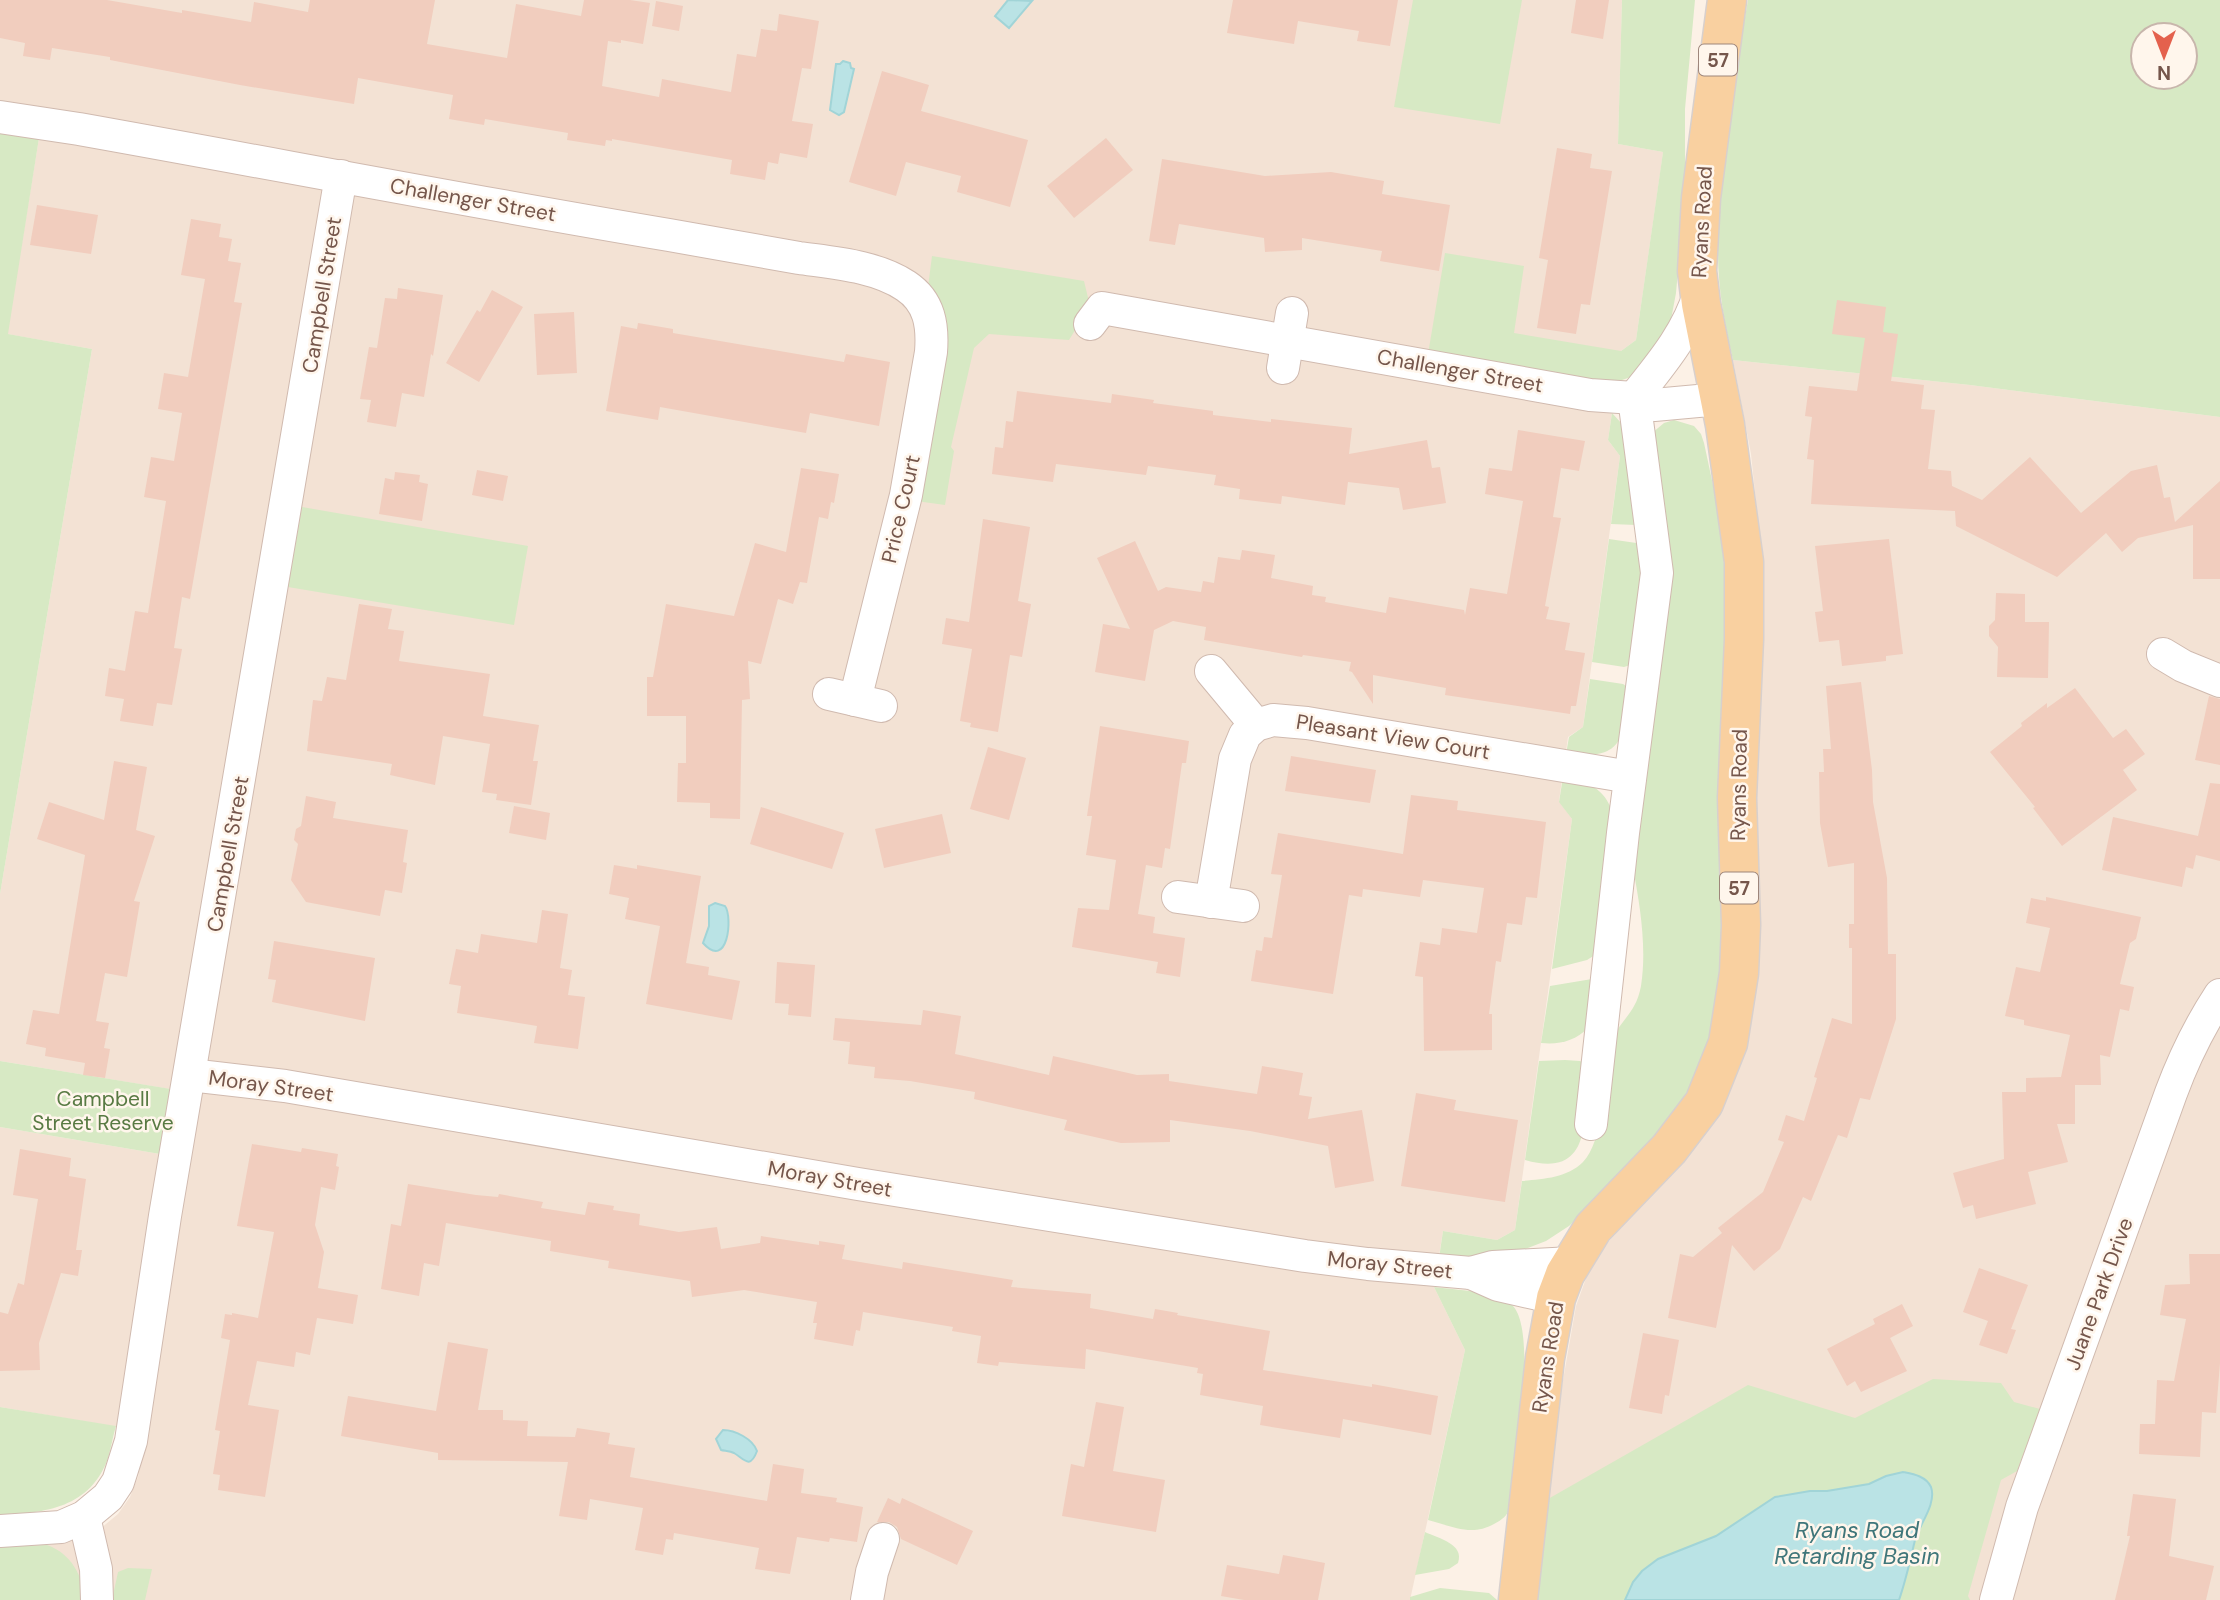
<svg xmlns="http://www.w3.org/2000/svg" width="2220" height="1600" viewBox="0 0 2220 1600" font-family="'DM Sans',sans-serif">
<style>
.residential{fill:#f3e2d4}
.green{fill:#d7e9c4;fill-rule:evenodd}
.water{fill:#bae3e5;stroke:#a1d4d7;stroke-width:2}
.building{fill:#f1cdbe}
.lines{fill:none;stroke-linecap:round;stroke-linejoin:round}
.minor-casing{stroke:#d0baaf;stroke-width:34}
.major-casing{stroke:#d8d0cd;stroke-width:41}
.minor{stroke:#fff;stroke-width:32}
.major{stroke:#f9d0a0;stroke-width:38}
.labels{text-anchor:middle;stroke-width:5;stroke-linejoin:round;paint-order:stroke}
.shield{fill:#fff6ec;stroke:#9e867b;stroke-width:2}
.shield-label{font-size:19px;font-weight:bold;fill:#75564b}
.street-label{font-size:21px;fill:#75564b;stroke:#fff6ec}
.park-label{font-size:21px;fill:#587a43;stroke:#fff6ec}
.water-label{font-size:23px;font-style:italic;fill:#3f767a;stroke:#fff6ec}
</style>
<rect width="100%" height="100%" fill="#fcf1e6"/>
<!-- residential -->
<g class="residential">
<polygon points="0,0 1622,0 1618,144 1663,152 1660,174 1636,340 1621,351 1608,440 1620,456 1583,727 1568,737 1559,801 1572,819 1515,1230 1497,1240 1443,1231 1434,1287 1465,1350 1410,1600 0,1600 0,1547 49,1545 75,1540 100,1529 118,1514 130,1497 138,1477 147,1432 0,1407 0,1127 160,1154 170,1089 0,1061 0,894 92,349 7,334 39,138 0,133"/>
<polygon points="1733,360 1970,385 2220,417 2220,1600 1537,1600 1558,1409 1576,1306 1588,1273 1603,1248 1684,1156 1753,812 1761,550 1751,454"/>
</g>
<!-- green -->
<g class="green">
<polygon points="1413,0 1522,0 1500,124 1394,107"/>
<polygon points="1622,0 1695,0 1685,109 1685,192 1676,293 1670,325 1640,371 1628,378 1610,384 1428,354 1445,253 1524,266 1514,333 1621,351 1636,340 1663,152 1618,144"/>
<path d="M1748,0h472v417l-250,-32 -237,-25c-8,-35 -15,-70 -15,-106 0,-82 16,-173 30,-254zM2143,35h42v42h-42z"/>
<polygon points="0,133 39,138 8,334 92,349 0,894"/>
<polygon points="932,256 1084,281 1090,306 1069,340 989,334 974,348 951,447 954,451 945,505 916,501 928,287"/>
<polygon points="1612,413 1622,424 1636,525 1611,524 1620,456 1608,440"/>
<path d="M1674,420l20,6 7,8 3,9 12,56 10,80 -1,366 -16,98 -20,46 -30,44 -45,50 -45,43 -23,15 -23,9 -43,6 -41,2 4,-27 54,9 18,-10 7,-49c21,-2 45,-3 61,-19 20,-21 21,-75 26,-103 1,-7 1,-15 4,-21 9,-20 23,-25 28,-52 6,-38 -1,-81 -8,-118l19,-435 12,-10z"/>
<polygon points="302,507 528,546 514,625 288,587"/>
<polygon points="1609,539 1643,544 1645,557 1634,664 1624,667 1592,662"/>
<path d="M1590,679l33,5 7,5c-8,50 -4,71 -64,65l3,-17 14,-10z"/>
<path d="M1563,777c22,5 38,8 48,31l-13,145 -11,7 -35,9 20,-150 -13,-17z"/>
<path d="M1592,979l-4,49c-13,13 -29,17 -47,15l9,-57z"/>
<path d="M1565,1060l15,1 5,3c0,46 11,117 -60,96l14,-99z"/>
<polygon points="0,1061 171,1089 160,1154 0,1127"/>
<path d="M1434,1287c19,3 65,4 78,18 27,25 2,165 -2,203 -4,9 -7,11 -16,16 -23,13 -42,2 -66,-4l37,-170z"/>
<polygon points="1933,1379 2001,1383 2014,1402 2040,1409 2017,1471 2001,1480 1968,1596 1970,1600 1537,1600 1548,1499 1748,1385 1855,1418"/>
<path d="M0,1407l116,19c-3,10 -5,22 -8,32 -17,49 -63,56 -108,56z"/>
<path d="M1425,1532c13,6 40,12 33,31l-9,6 -34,6z"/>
<path d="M47,1545c25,9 35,31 39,55h-86v-53z"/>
<polygon points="128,1568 152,1569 145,1600 112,1600 118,1572"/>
<polygon points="1440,1588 1489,1593 1497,1600 1410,1600 1410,1597"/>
</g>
<!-- water -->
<g class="water">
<polygon points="1008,0 1032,1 1009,28 995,16"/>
<polygon points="843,61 850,63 851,68 854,69 844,112 839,115 830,110 836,64 840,64"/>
<path d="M715,903l10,3c8,11 3,65 -22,37l6,-17v-20z"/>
<path d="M723,1430c12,0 30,9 34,21 -7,19 -13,8 -23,2 -4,-2 -9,-2 -13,-3l-5,-11z"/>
<path d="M1903,1472c10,2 23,4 28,15 6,17 -12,38 -16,53 -5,21 -9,40 -16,60h-274l8,-18 9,-11 16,-12 58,-23 59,-39 35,-6h17l42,-7 17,-8z"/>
</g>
<!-- building -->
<g class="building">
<polygon points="0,0 107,0 182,13 182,10 251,22 254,2 308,12 310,0 435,0 427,44 507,58 516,4 581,16 584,0 630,0 650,3 643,44 621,40 621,43 608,41 602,86 659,97 662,79 731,92 737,54 756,57 761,29 777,31 779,14 819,21 811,69 802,68 792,121 813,124 807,158 780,153 778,164 768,162 765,180 730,174 732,160 612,139 612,141 606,140 605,146 567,140 568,133 485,119 484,125 449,119 453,95 358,78 354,104 240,85 110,60 110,57 52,48 50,60 23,56 25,43 0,38"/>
<polygon points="1233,0 1398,0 1390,46 1357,41 1359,31 1298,21 1294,44 1227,33"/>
<polygon points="1576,0 1609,0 1603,39 1571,33"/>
<polygon points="656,1 683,6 679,31 652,26"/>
<polygon points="882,71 929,85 921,111 1028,140 1010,207 957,192 961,176 906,162 896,196 849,182"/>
<polygon points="1106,138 1133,170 1074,218 1047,186"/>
<polygon points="1557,148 1592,154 1590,168 1612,171 1590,305 1581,304 1576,334 1537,328 1548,260 1539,258"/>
<polygon points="1162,159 1265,176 1331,172 1384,181 1382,194 1450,205 1439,271 1380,261 1382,251 1302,238 1302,250 1265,252 1264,238 1179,224 1175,245 1149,241"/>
<polygon points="37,205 98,215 91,254 30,245"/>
<polygon points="191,219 221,224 219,237 232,239 228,261 241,263 234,302 242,303 190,599 182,597 174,648 182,649 172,705 157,703 153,726 120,721 124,699 105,696 109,668 125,671 135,611 148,613 166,501 144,497 151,457 174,461 182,413 158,409 164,373 188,377 205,279 181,275"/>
<polygon points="398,288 443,295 433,356 431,354 424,397 402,393 396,427 367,422 371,400 360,399 369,347 377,348 385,298 397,299"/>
<polygon points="492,290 523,307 479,382 446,363 477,310 480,312"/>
<polygon points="1837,300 1886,307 1883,332 1898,334 1891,381 1924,385 1921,409 1935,410 1928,469 1951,471 1952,486 1982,500 2030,457 2081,513 2131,471 2157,465 2164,498 2170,497 2175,522 2220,481 2220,579 2193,579 2193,525 2138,538 2122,552 2106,533 2057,577 1956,526 1955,511 1811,504 1814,460 1807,459 1812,417 1805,416 1809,386 1857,391 1865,338 1832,334"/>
<polygon points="574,312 577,373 537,375 534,314"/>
<polygon points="638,323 673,329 673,333 844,362 846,354 890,362 879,426 810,413 806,433 660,407 658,420 606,411 621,326 637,329"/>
<polygon points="1017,391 1111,403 1112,394 1154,400 1153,403 1213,411 1213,415 1271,422 1271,419 1352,428 1349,454 1427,440 1432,468 1440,467 1446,503 1403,510 1399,488 1348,482 1345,505 1282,496 1281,504 1239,499 1240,489 1214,485 1216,475 1148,466 1146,475 1056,464 1053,482 992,474 995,447 1003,448 1006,421 1013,422"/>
<polygon points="1518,430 1585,441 1579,471 1561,468 1553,517 1561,518 1545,606 1549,607 1546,619 1570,623 1565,650 1585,653 1576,706 1571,706 1570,714 1445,695 1446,688 1373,675 1373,704 1352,672 1349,671 1351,662 1303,655 1302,657 1204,640 1206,627 1173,621 1154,630 1145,681 1095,672 1103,624 1130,629 1097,558 1135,541 1158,591 1166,587 1201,592 1203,581 1214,583 1218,557 1240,560 1242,550 1275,555 1271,578 1313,586 1312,595 1326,597 1325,602 1386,613 1389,597 1464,610 1465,615 1470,588 1507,594 1523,501 1485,494 1489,468 1512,471"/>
<polygon points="801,468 839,474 834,503 831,502 828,519 819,517 807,583 800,582 793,604 778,599 761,664 748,661 750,699 742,700 740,819 710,818 710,803 677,802 678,763 686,763 686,716 647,716 647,677 653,677 666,604 734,616 755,543 786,552"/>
<polygon points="477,470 508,476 503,501 472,495"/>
<polygon points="395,472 420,475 419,482 428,484 422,521 379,514 385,478 394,480"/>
<polygon points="983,519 1030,527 1018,601 1031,604 1022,657 1010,655 998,732 970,727 971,723 960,721 972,649 942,644 946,618 969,622"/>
<polygon points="1889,539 1903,654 1886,656 1886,661 1842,666 1839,640 1819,642 1815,612 1823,611 1815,546"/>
<polygon points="1996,593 2025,594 2025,622 2049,622 2048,678 1997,677 1998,647 1989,636 1989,626 1995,620"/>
<polygon points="359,604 392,609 388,629 404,631 399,661 490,674 483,716 539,725 533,761 538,761 531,805 496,800 497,794 482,792 490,744 443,736 435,785 390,775 392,764 307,751 313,700 322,701 327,677 346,680"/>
<polygon points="1861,682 1872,770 1873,802 1887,878 1888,954 1896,954 1896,1019 1870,1100 1860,1098 1847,1138 1838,1135 1811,1201 1803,1197 1780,1249 1754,1271 1732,1245 1716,1328 1668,1318 1680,1254 1693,1257 1722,1233 1718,1228 1763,1192 1784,1142 1778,1140 1786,1115 1804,1121 1817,1078 1814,1077 1832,1018 1852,1024 1852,948 1849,948 1849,924 1854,924 1854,863 1828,867 1820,823 1819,772 1824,772 1823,749 1831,749 1826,686"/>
<polygon points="2075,688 2113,738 2126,729 2145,754 2123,770 2137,790 2062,846 2033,808 2035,807 1990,752 2022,726 2021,723 2047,703 2047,708"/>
<polygon points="2209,696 2220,699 2220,765 2195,760"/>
<polygon points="1100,726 1189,741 1186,763 1182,763 1170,849 1165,848 1162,868 1146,865 1138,914 1155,917 1153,933 1185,938 1180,977 1156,973 1158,962 1072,947 1078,908 1109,910 1116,860 1086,855 1092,816 1087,816"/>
<polygon points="988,747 1026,758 1009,820 970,809"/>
<polygon points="1291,756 1376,770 1370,803 1285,791"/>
<polygon points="114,761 147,767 136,830 155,836 134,901 140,902 127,977 105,973 96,1021 109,1023 104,1048 110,1049 105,1078 83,1075 85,1063 45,1056 46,1048 26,1044 33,1010 59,1014 85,855 37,839 49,802 104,820"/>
<polygon points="2210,783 2220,784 2220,861 2196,855 2193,869 2186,867 2182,887 2102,870 2113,817 2198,836"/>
<polygon points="1411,795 1458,801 1457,810 1546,822 1537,898 1526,897 1522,925 1507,923 1501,962 1496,961 1489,1014 1492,1014 1492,1050 1424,1051 1423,977 1415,976 1420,942 1440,945 1442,928 1477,933 1484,888 1423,880 1420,897 1363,889 1362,897 1349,895 1333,994 1251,981 1256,950 1262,951 1264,937 1272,938 1282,875 1271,874 1278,833 1403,854"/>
<polygon points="306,796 336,802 333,818 408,830 403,862 407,863 402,893 385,890 380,916 306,902 291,880 298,844 294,840 296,829 301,826"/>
<polygon points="514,806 550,813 546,840 509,833"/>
<polygon points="761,807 844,833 832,869 750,844"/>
<polygon points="942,814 951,853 884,868 875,829"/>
<polygon points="614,865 637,869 637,865 701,876 686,963 709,967 708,975 740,981 732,1020 646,1004 660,926 625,919 629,898 609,894"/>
<polygon points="2046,897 2141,917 2136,939 2130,943 2120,984 2134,987 2129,1011 2120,1009 2110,1057 2100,1055 2101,1085 2075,1085 2075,1124 2057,1124 2068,1162 2028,1172 2036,1204 1976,1219 1973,1205 1963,1208 1953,1173 2004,1159 2002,1092 2026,1092 2026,1078 2061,1077 2070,1035 2024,1025 2024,1020 2005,1016 2016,967 2040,972 2050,928 2026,923 2031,898 2046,901"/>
<polygon points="542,910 568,914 560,968 572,970 568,995 585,997 578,1049 534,1043 537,1026 457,1013 461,986 449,984 456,949 478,953 481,934 537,943"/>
<polygon points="274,941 375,958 365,1021 272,1002 276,980 268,979"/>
<polygon points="777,962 815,965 811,1017 788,1015 789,1004 775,1003"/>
<polygon points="923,1010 961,1016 955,1054 1049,1075 1053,1056 1137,1075 1169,1074 1169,1081 1257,1094 1262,1066 1303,1073 1299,1095 1312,1097 1308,1119 1362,1110 1374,1181 1335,1188 1328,1146 1250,1131 1170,1120 1170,1142 1121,1143 1064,1130 1067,1120 974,1099 975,1092 910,1081 874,1078 875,1067 848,1064 850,1042 833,1040 835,1018 921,1025"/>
<polygon points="1416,1093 1456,1100 1454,1110 1518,1120 1505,1202 1401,1186"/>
<polygon points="252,1144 301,1152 302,1148 338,1154 336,1166 339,1167 335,1190 321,1187 315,1225 324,1252 318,1288 358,1295 353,1324 317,1318 310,1355 296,1352 294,1367 257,1361 248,1405 279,1410 265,1497 218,1490 220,1475 213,1474 220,1431 215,1430 230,1340 221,1338 225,1314 232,1315 232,1313 258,1318 274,1232 237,1226"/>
<polygon points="20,1149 71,1158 69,1176 86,1179 76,1250 82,1250 78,1276 61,1273 39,1343 40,1370 0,1371 0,1312 8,1314 18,1283 24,1285 38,1199 13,1195"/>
<polygon points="408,1184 476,1195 498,1197 499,1194 543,1202 541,1208 585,1215 588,1202 614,1206 613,1210 640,1214 639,1225 679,1232 717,1227 721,1249 760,1243 761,1236 819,1245 819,1241 845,1245 842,1259 902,1269 903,1262 1013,1280 1011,1287 1091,1294 1090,1308 1153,1319 1155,1309 1178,1313 1177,1315 1270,1331 1263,1370 1372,1387 1372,1384 1438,1396 1431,1435 1343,1419 1340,1438 1260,1425 1263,1406 1200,1395 1203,1374 1197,1373 1198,1368 1086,1349 1085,1369 999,1362 998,1366 977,1363 981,1336 952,1331 953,1327 863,1312 860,1331 856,1330 853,1346 814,1339 817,1323 813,1323 817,1302 744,1290 692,1297 690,1281 608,1268 609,1261 550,1251 551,1241 446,1223 439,1266 424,1263 419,1296 381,1289 391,1224 401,1226"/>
<polygon points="2189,1254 2220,1254 2220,1363 2216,1413 2202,1412 2200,1457 2139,1454 2140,1424 2155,1424 2157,1380 2174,1381 2186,1319 2160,1315 2165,1285 2190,1284"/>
<polygon points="1979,1268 2028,1285 2011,1329 2016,1330 2007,1354 1979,1345 1988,1321 1963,1312"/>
<polygon points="1902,1304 1913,1326 1890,1338 1907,1371 1861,1392 1855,1381 1847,1386 1827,1349 1875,1324 1873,1319"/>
<polygon points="1643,1333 1679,1340 1669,1396 1665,1395 1662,1414 1629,1408"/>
<polygon points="448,1342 488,1349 478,1410 503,1410 503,1420 528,1421 527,1436 575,1437 577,1428 610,1433 608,1444 635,1448 630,1477 767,1501 773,1464 804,1469 801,1493 837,1498 836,1502 863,1507 857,1542 830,1538 829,1542 797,1537 790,1574 755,1569 759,1548 674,1533 673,1540 666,1539 663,1555 635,1550 643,1508 590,1499 587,1520 559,1516 568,1462 438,1460 438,1453 341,1436 348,1396 436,1411"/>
<polygon points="1096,1402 1124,1407 1113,1471 1165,1480 1156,1532 1062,1516 1071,1464 1084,1467"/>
<polygon points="2133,1494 2176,1499 2169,1556 2214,1566 2206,1600 2115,1600 2130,1536 2127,1536"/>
<polygon points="888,1498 900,1504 902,1498 973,1531 957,1565 901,1539 897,1527 889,1522 877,1522"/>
<polygon points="1283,1555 1325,1563 1318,1600 1244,1600 1221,1596 1227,1565 1279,1574"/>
</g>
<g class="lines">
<!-- minor casing -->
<g class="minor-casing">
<g id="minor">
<path d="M0,117l79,12c196,35 393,73 590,106 43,8 87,15 130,23 35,5 77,8 107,28 24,16 27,40 25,66l-25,143 -51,205"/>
<polyline points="1090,324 1102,308 1590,395 1634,398 1654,405 1720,399"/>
<polyline points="1283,368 1292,313"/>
<path d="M1634,398c27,-34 53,-64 66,-106"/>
<polyline points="2163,654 2183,666 2220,681"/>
<polyline points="1211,671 1256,725"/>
<polyline points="829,694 881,706"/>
<polyline points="1178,897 1243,906"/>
<polyline points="1211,902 1235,759 1245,735 1256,725 1273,720 1307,723 1630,777"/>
<polyline points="190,1075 285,1086 858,1184 1305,1256 1368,1264 1471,1273 1498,1285 1556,1298"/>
<polyline points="1591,1124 1623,833 1657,573 1634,398"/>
<polyline points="1471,1273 1493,1267 1572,1263"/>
<polyline points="84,1517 96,1569 97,1600"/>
<polyline points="0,1531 61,1527 84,1517 108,1497 118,1482 131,1441 165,1216 341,176"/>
<polyline points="867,1600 872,1572 883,1539"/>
<path d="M1996,1600l26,-93 149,-414c13,-35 28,-66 49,-98"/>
</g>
</g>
<!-- major casing -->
<g class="major-casing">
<polyline id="major" points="1518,1600 1545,1358 1556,1298 1565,1274 1593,1228 1669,1149 1704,1103 1728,1043 1739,973 1741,925 1737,798 1744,639 1744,562 1725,425 1701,304 1697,271 1701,198 1727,0"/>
</g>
<!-- minor -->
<use href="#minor" class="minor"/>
<!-- major -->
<use href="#major" class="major"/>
</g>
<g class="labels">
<!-- shield labels -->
<g class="shield">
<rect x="1699" y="44.5" width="38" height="31" rx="5"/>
<rect x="1720" y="872.5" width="38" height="31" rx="5"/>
</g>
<g class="shield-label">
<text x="1718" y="67">57</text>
<text x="1739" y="895">57</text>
</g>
<!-- street labels -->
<g class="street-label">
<text transform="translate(473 200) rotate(10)" y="7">Challenger Street</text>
<text transform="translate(1702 222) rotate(-87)" y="7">Ryans Road</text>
<text transform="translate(322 295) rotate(-81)" y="7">Campbell Street</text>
<text transform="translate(1460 371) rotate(10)" y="7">Challenger Street</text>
<text transform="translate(901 509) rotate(-77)" y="7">Price Court</text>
<text transform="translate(1393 737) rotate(9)" y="7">Pleasant View Court</text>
<text transform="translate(1739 785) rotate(-89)" y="7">Ryans Road</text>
<text transform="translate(228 854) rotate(-80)" y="7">Campbell Street</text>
<text transform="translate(271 1086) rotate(8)" y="7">Moray Street</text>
<text transform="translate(830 1179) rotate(10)" y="7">Moray Street</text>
<text transform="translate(1390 1265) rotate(6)" y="7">Moray Street</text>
<text transform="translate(2099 1294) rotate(-70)" y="7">Juane Park Drive</text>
<text transform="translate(1548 1357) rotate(-81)" y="7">Ryans Road</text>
</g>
<!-- park labels -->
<g class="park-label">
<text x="103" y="1106">Campbell<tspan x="103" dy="24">Street Reserve</tspan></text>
</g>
<!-- water labels -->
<g class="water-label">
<text x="1857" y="1538">Ryans Road<tspan x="1857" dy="26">Retarding Basin</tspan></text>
</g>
</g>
<!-- north arrow -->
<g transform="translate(2164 56) rotate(180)"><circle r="33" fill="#fff6ec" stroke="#c8b6ac" stroke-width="2"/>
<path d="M0-5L12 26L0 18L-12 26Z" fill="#e4614d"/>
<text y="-10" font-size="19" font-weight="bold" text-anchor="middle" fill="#75564b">N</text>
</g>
</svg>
